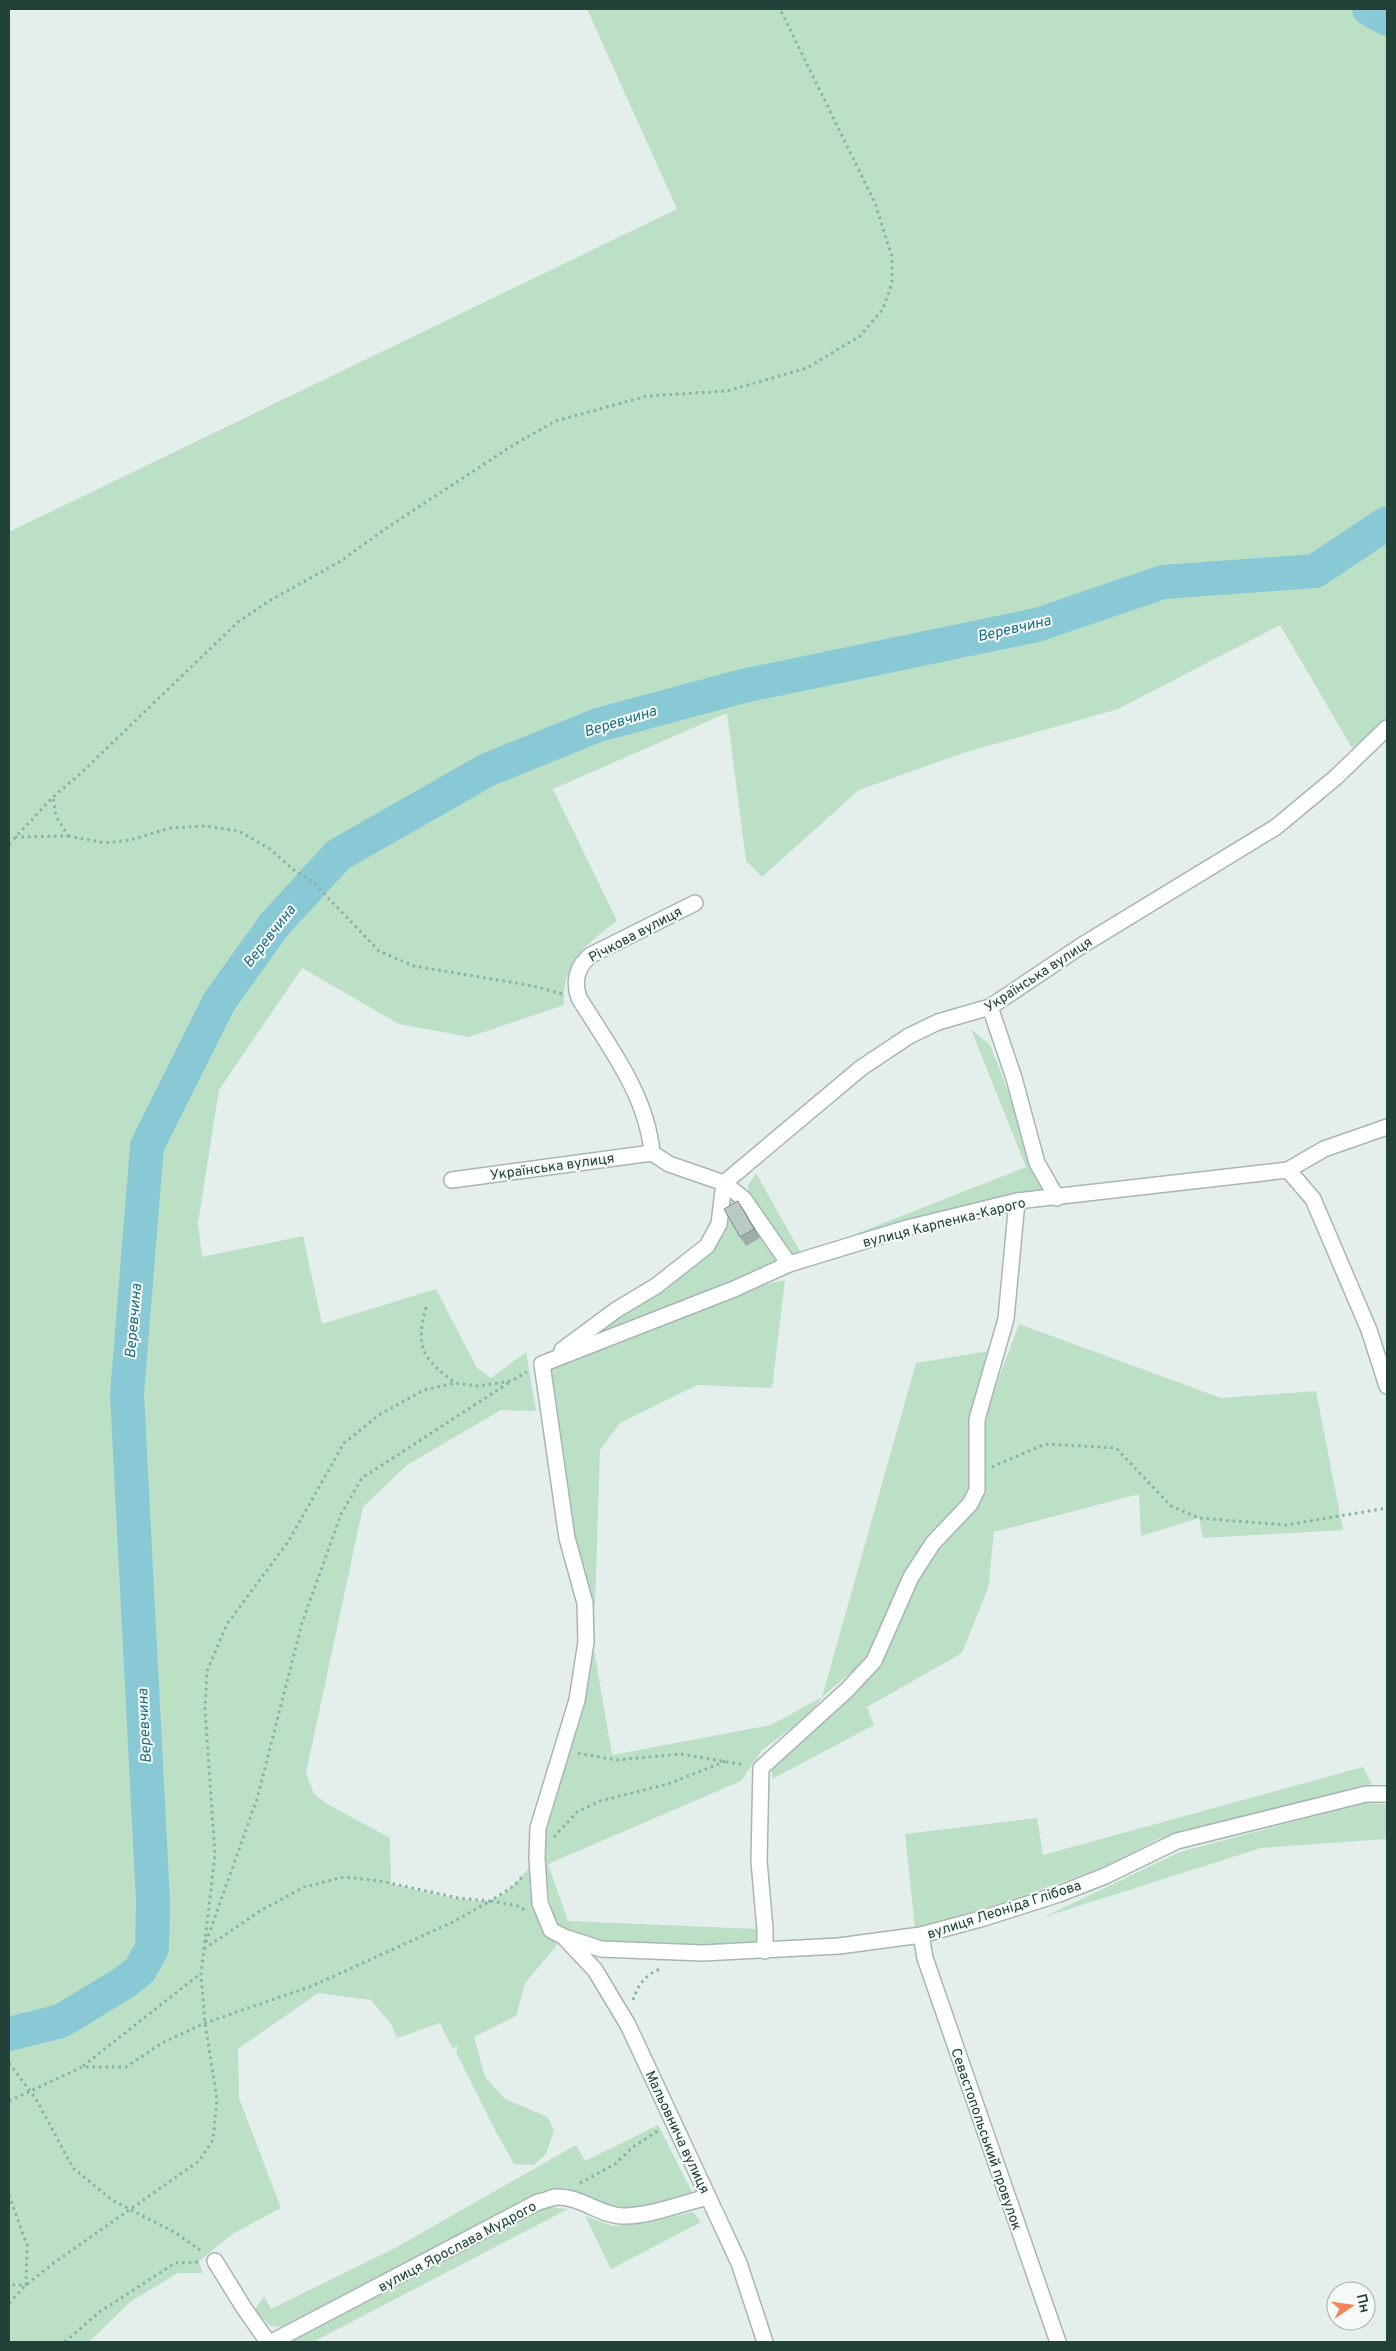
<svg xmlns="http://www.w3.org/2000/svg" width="1396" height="2351" viewBox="0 0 1396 2351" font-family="Overpass,sans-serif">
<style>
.green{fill:#bce0c6}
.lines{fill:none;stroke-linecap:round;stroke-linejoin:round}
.river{stroke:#89c9d6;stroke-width:34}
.minor-casing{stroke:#a6b7b1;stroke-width:18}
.path{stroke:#83b4a5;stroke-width:3;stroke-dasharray:2.5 4;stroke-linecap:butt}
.minor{stroke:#fff;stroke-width:15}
.wall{fill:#9fada8}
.shaded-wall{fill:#828d88}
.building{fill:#b9c9c3;stroke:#828d88}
.labels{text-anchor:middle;stroke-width:4;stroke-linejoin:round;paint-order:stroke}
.street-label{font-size:14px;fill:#224139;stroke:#f5faf8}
.water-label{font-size:15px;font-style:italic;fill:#186f81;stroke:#f5faf8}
</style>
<rect width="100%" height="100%" fill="#e4eeea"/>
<!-- green -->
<g class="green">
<path d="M587,9h800v711l-35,28 -72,-123 -162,84 -155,44 -104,37 -97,87 -16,-16 -19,-148 -174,76 64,132c-30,22 -56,42 -53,84l-95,32 -70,-13 -97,-56 -83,122 -21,133 4,34 101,-21 19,88 114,-35 41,79 14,10 35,-26 10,59 -35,-1 -94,55 -44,42 -57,266 8,21 15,11 61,33 1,46c18,4 87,22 100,16 18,-7 29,-21 41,-36 -1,39 5,50 25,81l-32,38 -9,33 -42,21 11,40 20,22 43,18 6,14 -8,23 -12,11 -20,-1 -20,-36 -38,-76 2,-6 -6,2 -12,-25 -43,15 -6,-14 -20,-24 -53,-7 -80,56 1,49 42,110 -47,25 -35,28 4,12h-25l-48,29 -41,40h-80v-1810l668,-323z"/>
<polygon points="971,1029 990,1045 1048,1192 801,1255 791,1255 748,1195 748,1185 756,1173 802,1255 1026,1167"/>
<polygon points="728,1191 785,1261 566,1350 707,1253"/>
<polygon points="785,1280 772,1388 697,1385 620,1423 600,1450 595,1607 572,1529 547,1369 761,1286"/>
<polygon points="1019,1324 1221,1398 1316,1391 1343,1530 1203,1538 1199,1518 1141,1536 1139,1494 994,1532 988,1588 962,1653 867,1707 874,1725 772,1779 772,1770 879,1667 921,1570 942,1542 980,1500 987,1409"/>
<polygon points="990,1351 971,1485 965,1503 924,1543 895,1595 869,1657 822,1697 810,1714 762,1750 741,1781 548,1864 568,1921 757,1929 757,1941 744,1948 604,1943 561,1927 553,1917 543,1865 545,1831 594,1650 612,1755 771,1725 822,1697 916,1363"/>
<polygon points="1363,1767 1372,1784 1158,1839 1105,1867 1002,1903 915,1928 905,1834 1037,1818 1043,1855"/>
<polygon points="1364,1803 1387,1804 1387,1839 1261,1848 1044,1917 1180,1852"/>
<polygon points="658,2125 692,2192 643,2208 618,2209 586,2198 566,2188 542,2191 285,2327 271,2326 254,2311 264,2296 271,2309 397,2247 576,2145 585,2161"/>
<polygon points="548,2207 568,2209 313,2342 290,2342"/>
<polygon points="693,2212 701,2222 611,2269 585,2216 613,2226 646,2223"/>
</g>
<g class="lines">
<!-- river -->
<g class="river">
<polyline points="1369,9 1387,19"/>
<polyline points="9,2034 61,2021 125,1982 140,1970 152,1948 153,1901 127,1394 147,1146 219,1002 274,925 338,855 487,770 598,725 743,686 1037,625 1163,582 1315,571 1387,523"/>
</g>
<!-- minor casing -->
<g class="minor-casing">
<g id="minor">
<path d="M695,903l-104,52c-14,11 -18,26 -12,43 30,49 68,97 73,155l17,11 55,19 20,16 45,65"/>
<polyline points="990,1007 1014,1078 1037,1163 1057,1198"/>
<polyline points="1288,1170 1313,1199 1369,1330 1387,1386"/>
<polyline points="452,1180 652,1153"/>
<polyline points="724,1183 861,1068 909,1036 938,1022 990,1007 1081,946 1276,827 1335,778 1387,728"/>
<polyline points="562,1350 616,1310 656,1286 707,1246 719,1224 724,1183"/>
<polyline points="542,1364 567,1538 585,1603 586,1642 577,1700 538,1828 537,1858 540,1903 551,1930 564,1937 601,1949 703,1953 839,1946 921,1935 984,1918 1059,1894 1105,1876 1177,1841 1366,1794 1387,1794"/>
<polyline points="542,1364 734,1289 789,1264 907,1228 1017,1201 1288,1170 1324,1149 1387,1127"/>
<polyline points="921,1935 925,1958 1058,2342"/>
<polyline points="565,1938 595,1970 628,2025 739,2263 765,2342"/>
<polyline points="765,1951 765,1929 759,1861 761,1768 847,1690 874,1661 911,1577 933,1543 970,1504 977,1490 977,1419 1006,1319 1017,1201"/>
<polyline points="215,2261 244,2308 268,2342"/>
<path d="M272,2342l266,-140c6,-1 12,-4 18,-5 24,-1 43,18 66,19 25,1 61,-13 86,-19"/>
</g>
</g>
<!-- path -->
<g class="path">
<polyline points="68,836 105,843 131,840 170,828 205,826 239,831 270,849 295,871 313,882 379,951 414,966 534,986 562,994"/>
<polyline points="15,837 68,836 56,816 53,797"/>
<polyline points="9,844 53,797 81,773 239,621 271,600 339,562 391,525 515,444 556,421 647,396 727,391 807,368 860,336 883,309 892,283 892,257 875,203 780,9"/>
<path d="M426,1307c-11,42 -3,51 29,76"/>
<polyline points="992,1467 1045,1444 1116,1448 1171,1506 1199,1518 1286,1525 1387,1508"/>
<polyline points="578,1753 616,1760 681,1754 745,1765"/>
<polyline points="554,1837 577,1812 600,1801 668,1784 726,1761"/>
<polyline points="206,1942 257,1799 302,1623 341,1514 362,1478 510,1382"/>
<polyline points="204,1949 260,1911 304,1887 344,1877 380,1881 458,1898 490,1901 514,1886 522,1877"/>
<path d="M633,2000c4,-14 13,-26 27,-31"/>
<polyline points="9,2063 36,2099 73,2168 112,2200 176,2233 203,2252"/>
<polyline points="83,2066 200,1974"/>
<polyline points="9,2101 82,2067 126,2067 162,2043 205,2023 312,1986 453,1922 490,1901 518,1906 525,1910"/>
<polyline points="580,2183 615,2164 633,2147 659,2130"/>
<polyline points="9,2195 27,2245 26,2285 9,2285"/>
<polyline points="9,2303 26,2285 55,2262 199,2161 213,2140 217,2099 205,2023 201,1974 215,1855 205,1709 207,1671 227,1624 288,1542 344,1443 379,1415 424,1390 455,1383 478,1386 511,1381 527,1372"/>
<polyline points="65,2342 98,2313 175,2263 200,2262"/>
</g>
<!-- minor -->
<use href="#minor" class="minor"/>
</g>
<!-- wall -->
<polygon class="wall" points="744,1210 760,1238 746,1246 740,1237"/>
<!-- shaded-wall -->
<polygon class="shaded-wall" points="738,1201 744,1210 760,1238 754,1229"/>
<!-- building -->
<polygon class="building" points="738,1201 754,1229 740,1237 724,1209"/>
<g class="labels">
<!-- street labels -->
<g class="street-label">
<text transform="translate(635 934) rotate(-28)" y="5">Річкова вулиця</text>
<text transform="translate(1038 974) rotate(-33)" y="5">Українська вулиця</text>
<text transform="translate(552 1166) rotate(-8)" y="5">Українська вулиця</text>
<text transform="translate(944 1222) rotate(-14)" y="5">вулиця Карпенка-Карого</text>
<text transform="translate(1004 1909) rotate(-18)" y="5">вулиця Леоніда Глібова</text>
<text transform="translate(678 2132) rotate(65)" y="5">Мальовнича вулиця</text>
<text transform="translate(987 2139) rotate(71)" y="5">Севастопольський провулок</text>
<text transform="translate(457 2246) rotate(-28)" y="5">вулиця Ярослава Мудрого</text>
</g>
<!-- water labels -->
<g class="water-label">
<text transform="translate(1014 628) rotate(-13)" y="5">Веревчина</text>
<text transform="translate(620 721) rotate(-17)" y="5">Веревчина</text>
<text transform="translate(269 936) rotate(-52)" y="5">Веревчина</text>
<text transform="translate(133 1321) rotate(-85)" y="5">Веревчина</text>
<text transform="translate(144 1726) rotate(-93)" y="5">Веревчина</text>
</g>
</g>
<!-- border -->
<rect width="1396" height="2351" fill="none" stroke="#224139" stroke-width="20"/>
<!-- north arrow -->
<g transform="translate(1351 2306) rotate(77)"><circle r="24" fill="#f5faf8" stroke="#a1b0ac"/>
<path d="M0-4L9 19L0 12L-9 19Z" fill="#f98157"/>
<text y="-8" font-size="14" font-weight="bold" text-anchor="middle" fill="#224139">Пн</text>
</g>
</svg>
